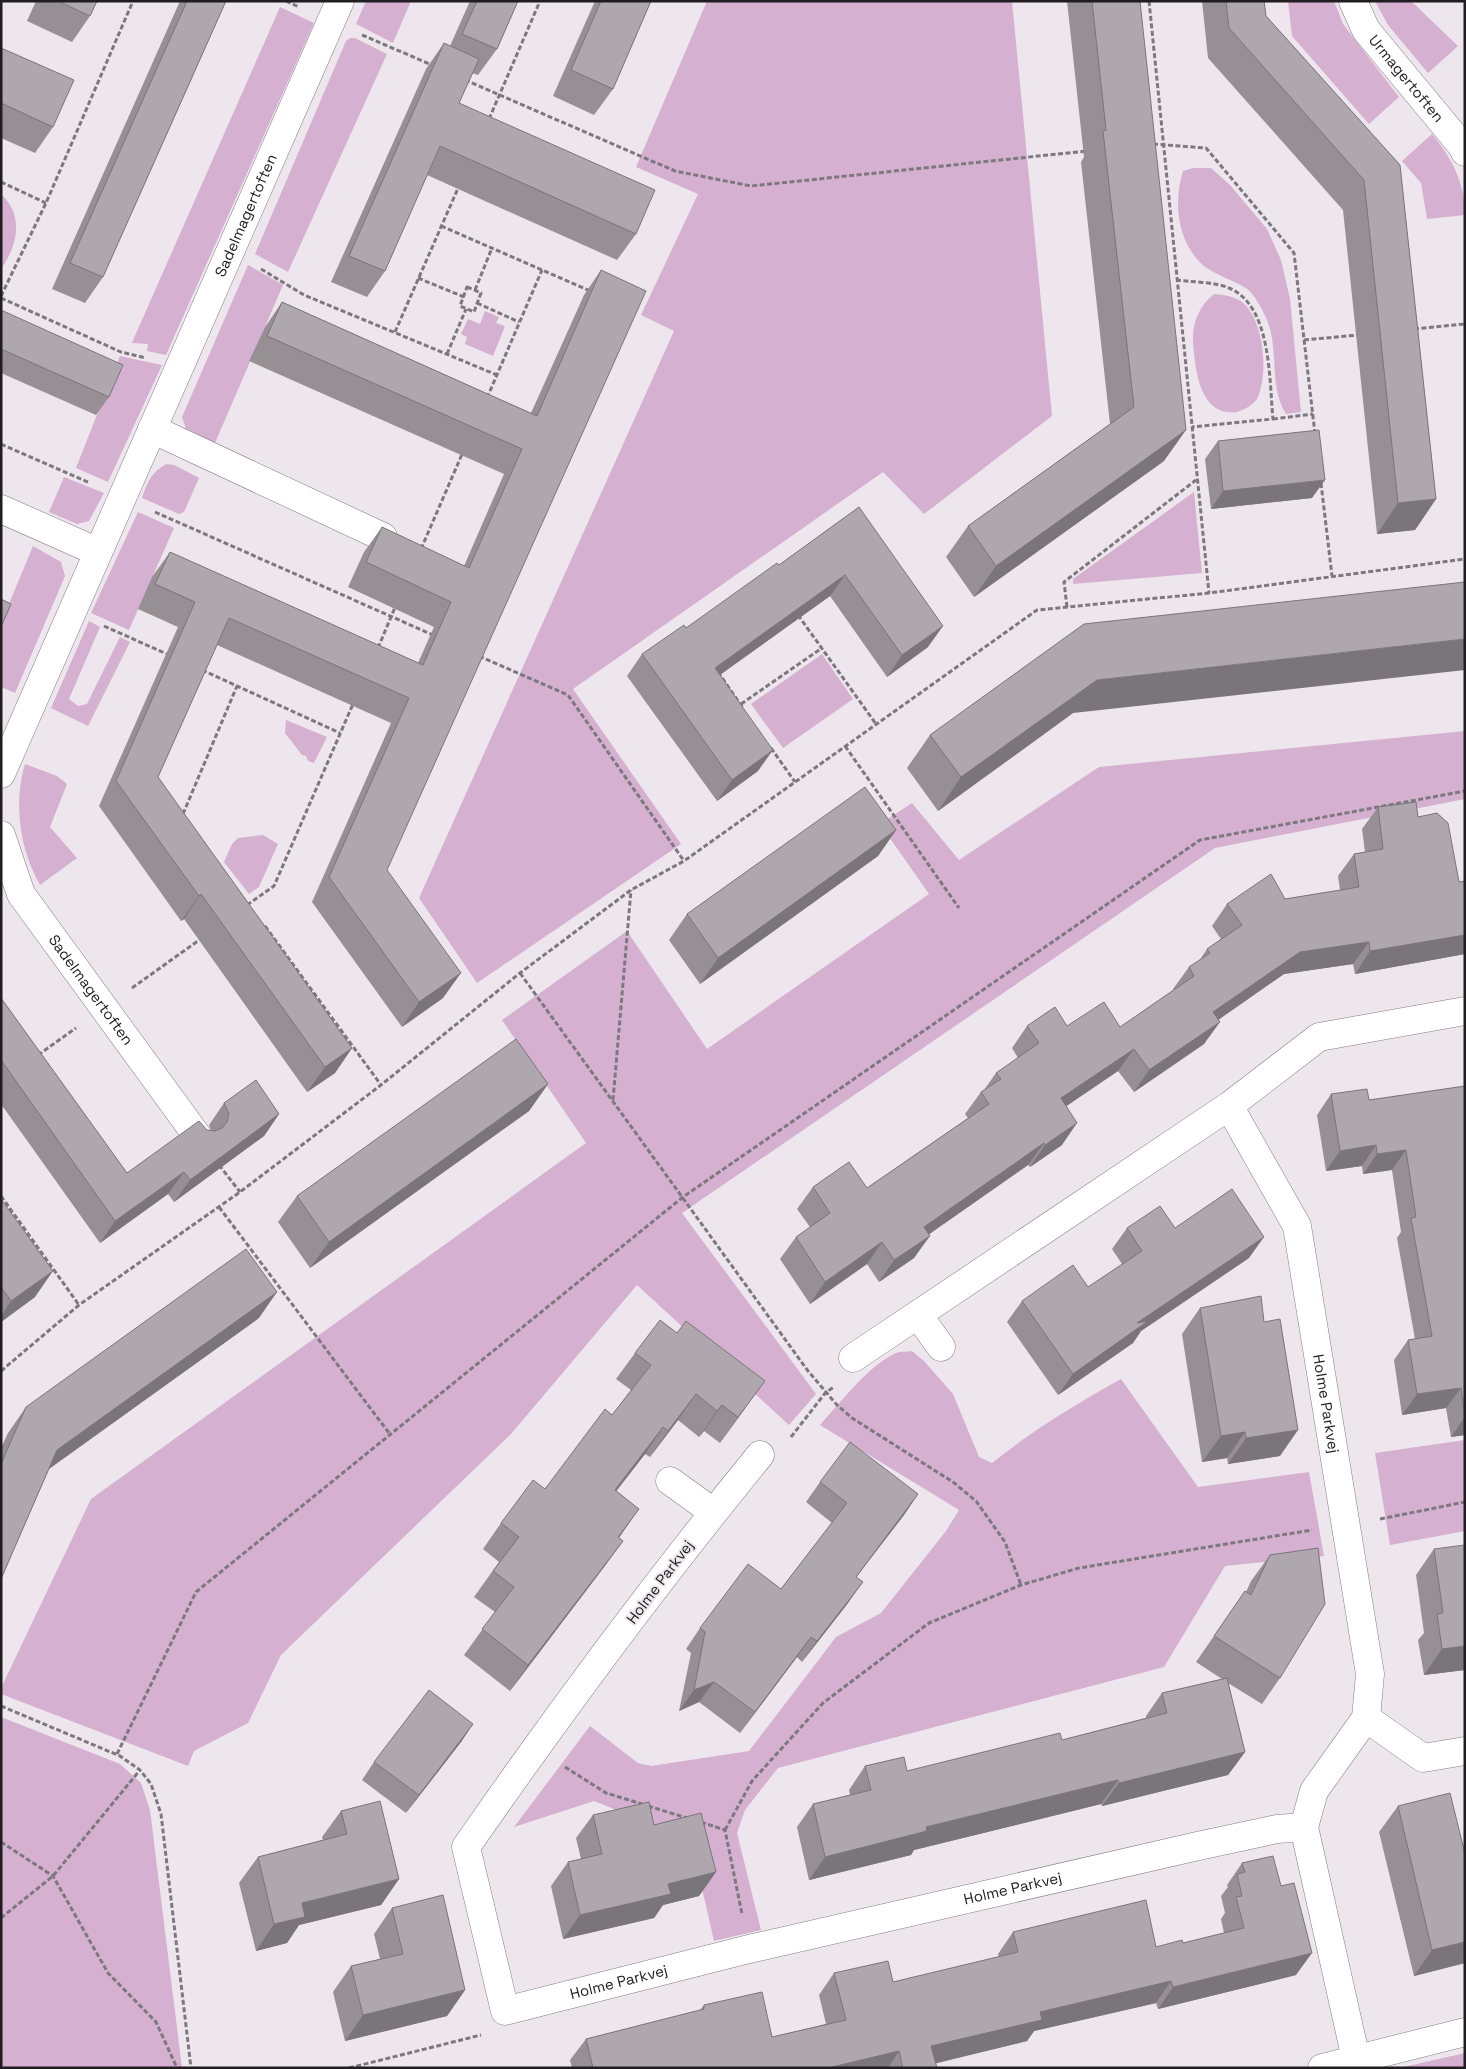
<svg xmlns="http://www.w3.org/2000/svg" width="1466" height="2069" viewBox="0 0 1466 2069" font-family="'Space Grotesk',sans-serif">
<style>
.green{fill:#d5b0d1}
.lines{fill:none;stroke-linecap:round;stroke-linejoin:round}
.minor-casing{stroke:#847c83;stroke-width:29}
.path{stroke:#7d787d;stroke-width:3;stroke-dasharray:5 2.5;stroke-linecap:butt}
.minor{stroke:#fff;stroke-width:28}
.wall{fill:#969095}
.shaded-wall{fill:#7a7579}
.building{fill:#aea7ad;stroke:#7a7579}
.labels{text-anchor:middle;stroke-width:4;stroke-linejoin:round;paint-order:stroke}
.street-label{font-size:15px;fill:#201d20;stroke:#eee6ed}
</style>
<rect width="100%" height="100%" fill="#eee6ed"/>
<!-- green -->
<g class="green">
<polygon points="366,1 411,1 393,43 356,24"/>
<polygon points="707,1 1012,1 1052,416 924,514 883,472 573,689 681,844 477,983 419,898 674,331 641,315 698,194 636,167"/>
<polygon points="1288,1 1334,1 1343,24 1399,97 1369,124 1292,36"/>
<polygon points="1375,1 1411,1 1458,46 1428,73 1388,25"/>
<polygon points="280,7 314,23 166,355 147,351 148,344 132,343 134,338"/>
<polygon points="350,38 355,38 387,54 288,272 255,254 346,41"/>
<path d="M1432,134c20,24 33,49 33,81l-38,4 -6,-36 -19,-22z"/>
<path d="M1193,168h18l19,17 37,44 14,31 9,39 11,113 -15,2c-18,-28 -6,-66 -20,-96 -4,-9 -11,-23 -19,-29 -13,-9 -30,-13 -43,-23 -27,-23 -31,-64 -21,-95z"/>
<path d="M1,194c23,21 17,51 0,75z"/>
<polygon points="248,265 283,285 215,443 186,429 182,417"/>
<path d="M1214,294c12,1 26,3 34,14 16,21 20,65 10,89 -3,7 -14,13 -21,15 -38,5 -42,-44 -44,-71 -1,-19 7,-36 21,-47z"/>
<polygon points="485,311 499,317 496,323 505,326 493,356 465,344 467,337 461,334 468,319 480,324"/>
<polygon points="120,356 162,365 108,482 76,468"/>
<path d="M166,464l8,1 25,13 -15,34 -5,2 -37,-16c5,-16 10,-26 24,-34z"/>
<polygon points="64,477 104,493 89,521 77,524 49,512"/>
<polygon points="1194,492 1202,573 1073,584 1073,579"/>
<polygon points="138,512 174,528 129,630 91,613"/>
<polygon points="33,546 61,562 65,576 15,693 1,687 1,623"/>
<polygon points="89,621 100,627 69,699 78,706 87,704 120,637 130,642 88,726 51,708"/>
<polygon points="822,654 853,699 783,748 751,704"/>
<polygon points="286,720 327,737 314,763 308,761 306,756 302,755 285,733"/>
<polygon points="1465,731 1465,799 1215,848 682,1213 816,1394 789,1425 637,1285 511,1434 281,1655 248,1723 194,1751 188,1766 1,1694 1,1688 91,1499 586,1143 502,1020 627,931 707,1049 929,894 880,824 912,803 959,860 1099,767"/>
<path d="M25,764l32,12 10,8 -17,43 27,31 -37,27c-20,-36 -27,-81 -15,-121z"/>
<polygon points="263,835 278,844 259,887 249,894 224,862 232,844 238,838"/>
<path d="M912,1351l12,10 29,33 26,63 13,6c41,-33 84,-59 129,-84l77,108 111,-15 15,84 -99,10 -61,101 -386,101 -33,42 -8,23 24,97 -47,11 -23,-101 -97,-39 -80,26 76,-101 48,37 13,3 98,-15 87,-114 45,-24 65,-82 13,-21 -139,-85c19,-21 50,-61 76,-72 5,-2 11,-1 16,-2z"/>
<polygon points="1465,1440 1465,1531 1390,1545 1375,1453"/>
<polygon points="1,1717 120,1764 141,1783 150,1810 182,2068 1,2068"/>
<polygon points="1465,2053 1465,2068 1399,2068"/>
</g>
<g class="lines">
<!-- minor casing -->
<g class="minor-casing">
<g id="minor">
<path id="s1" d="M1353,1l13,29 96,116 3,6"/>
<polyline points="152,429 383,537"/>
<polyline points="1,509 98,552"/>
<path id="s2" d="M1,774l339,-773"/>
<path id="s3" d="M1,835l20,59 177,243"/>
<path id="s4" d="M1229,1106l68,120 73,448 -4,44 -52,73 -10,36 52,232"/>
<polyline points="918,1315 941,1347"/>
<polyline points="853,1358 1229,1106 1319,1037 1465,1011"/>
<path id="s5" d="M760,1455c-103,126 -201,258 -294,392l39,164 244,-62 449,-103 79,-17 27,-2"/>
<polyline points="670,1481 713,1512"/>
<polyline points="1366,1718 1423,1758 1465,1751"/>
<polyline points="1322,2068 1465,2032"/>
</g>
</g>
<!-- path -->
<g class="path">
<polyline points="286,1 299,7"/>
<polyline points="1149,1 1209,593"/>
<polyline points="362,35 432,65"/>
<polyline points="465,80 675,171 751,186 1087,151"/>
<polyline points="489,119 540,1"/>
<polyline points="1153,144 1206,148 1294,253 1315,434"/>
<polyline points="1,182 46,203"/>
<polyline points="441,226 590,291"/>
<polyline points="261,269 304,295 497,375"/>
<polyline points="418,278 464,297"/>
<path d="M1176,280c14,2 40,2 53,8 43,18 40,92 44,131l-81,8"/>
<polygon points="467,287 481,293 474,312 460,306"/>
<polyline points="475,290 492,248"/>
<polyline points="1,296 46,203 133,1"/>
<polyline points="1,298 121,352 146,358"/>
<polyline points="477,303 519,322"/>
<polyline points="1414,329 1465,324"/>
<polyline points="395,332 459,186"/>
<polyline points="1304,340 1358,335"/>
<polyline points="447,354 466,309"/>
<polyline points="487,398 542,270"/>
<polyline points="1273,419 1313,414"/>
<polyline points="1,444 90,483"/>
<polyline points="1321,483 1332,576"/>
<polyline points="155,512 433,635"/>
<polyline points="421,549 463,452"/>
<polyline points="1067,607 1064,582 1196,480"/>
<polyline points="798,615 876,724"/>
<polyline points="104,626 169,655"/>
<polyline points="378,648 396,605"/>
<polyline points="479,656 568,695 684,861"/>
<polyline points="202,670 340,733"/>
<polyline points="718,672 743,708"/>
<polyline points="741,704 822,648"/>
<polyline points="845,746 959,908"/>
<polyline points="771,748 795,782"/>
<polyline points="183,814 237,686"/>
<polyline points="247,905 274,886 353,704"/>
<polyline points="265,926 381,1085"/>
<polyline points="520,973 808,1371 837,1405 852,1418 953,1482 976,1501 1005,1542 1021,1585"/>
<polyline points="132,988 202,938"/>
<polyline points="38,1055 76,1028"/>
<polyline points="613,1100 631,890"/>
<polyline points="219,1165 240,1192"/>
<polyline points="1,1196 79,1305"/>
<polyline points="219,1207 389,1433"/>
<polyline points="1,1371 79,1305 240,1192 381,1085 520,973 631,890 684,861 1037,610 1209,593 1465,559"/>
<polyline points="791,1437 826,1392 834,1387"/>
<polyline points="1380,1519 1465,1502"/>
<polyline points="1,1706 120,1756 140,1770 151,1784 161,1814 191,2068"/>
<polyline points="117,1754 196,1592 683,1197 1200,840 1465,791"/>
<polyline points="565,1767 606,1793 642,1804"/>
<polyline points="648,1806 687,1818"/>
<polyline points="701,1822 725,1830 742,1914"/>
<polyline points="725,1830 752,1781 823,1703 929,1623 1021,1585 1079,1568 1312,1530"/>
<polyline points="1,1842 53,1876 108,1973 156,2022 177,2068"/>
<polyline points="1,1918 53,1876 140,1770"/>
<polyline points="349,2068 481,2035"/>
</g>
<!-- minor -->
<use href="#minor" class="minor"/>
</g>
<!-- wall -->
<g class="wall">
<polygon points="36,1 97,1 90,16 72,42 27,21"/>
<polygon points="180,1 226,1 103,277 85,303 52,289"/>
<polygon points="470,1 518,1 497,49 478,75 472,73 459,103 636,234 617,260 427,175 385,271 367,297 331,282 426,69 444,43 450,46"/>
<polygon points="595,1 651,1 613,89 594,115 553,96"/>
<polygon points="1067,1 1140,1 1164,461 974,597 946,557 968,526 1110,424 1081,162 1084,157"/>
<polygon points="1202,1 1264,1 1266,16 1400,165 1436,499 1415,530 1377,534 1343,210 1208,58"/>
<polygon points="1,48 53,127 35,153 1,138"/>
<polygon points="601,270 387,870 443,998 402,1027 312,902 391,723 217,645 158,777 352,1048 335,1073 307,1092 184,919 181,921 99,806 178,627 138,609 152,577 170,552 418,663 434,627 348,587 364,552 382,527 464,566 504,474 249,361 265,327 282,302 531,413 584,295"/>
<polygon points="1,310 109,397 96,415 1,373"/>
<polygon points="1218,441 1312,498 1211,509 1205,459"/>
<polygon points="859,507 928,647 887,677 830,596 720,675 758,771 717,801 627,676 642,654 686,628 779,565"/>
<polygon points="1073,713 938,811 907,768 930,735"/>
<polygon points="1378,807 1418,817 1459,882 1465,881 1465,954 1355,974 1353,964 1284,974 1218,1020 1204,1044 1134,1092 1118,1071 1066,1106 1062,1145 1030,1167 1028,1165 929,1234 914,1258 879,1282 867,1264 810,1304 780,1259 796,1237 810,1227 797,1209 813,1187 867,1188 968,1118 965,1114 981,1092 984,1090 996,1073 1018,1058 1012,1048 1027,1026 1120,1027 1174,990 1173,989 1189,967 1199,961 1207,949 1221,939 1212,926 1227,904 1285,899 1340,890 1338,876 1354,854 1365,852 1362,829"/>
<polygon points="896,830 878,856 700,984 669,940 687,914"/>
<polygon points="1,998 127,1173 207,1130 211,1130 209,1125 224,1103 279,1114 264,1136 174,1202 168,1194 100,1243 1,1104"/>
<polygon points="548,1084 529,1111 310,1268 278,1222 297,1196"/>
<polygon points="1465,1086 1465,1435 1451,1437 1446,1408 1402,1415 1394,1360 1408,1340 1415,1339 1397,1238 1401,1232 1392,1170 1363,1174 1362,1166 1326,1171 1317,1115 1331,1094 1369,1100"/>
<polygon points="1,1199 35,1297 1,1322"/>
<polygon points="1127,1228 1175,1228 1249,1258 1141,1331 1133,1343 1058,1395 1007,1322 1022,1301 1088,1287 1122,1264 1112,1249"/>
<polygon points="1200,1308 1280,1456 1228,1464 1227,1458 1202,1462 1182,1334"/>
<polygon points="259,1318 49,1469 1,1579 1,1448 8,1433 26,1407"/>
<polygon points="635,1353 746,1407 720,1443 704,1431 699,1437 678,1420 650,1457 645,1454 616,1491 619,1538 623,1541 604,1567 510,1691 464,1655 495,1612 474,1597 499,1562 483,1549 501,1523 545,1489 612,1415 631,1390 616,1379"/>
<polygon points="820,1482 918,1494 904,1515 856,1577 848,1603 802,1662 797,1657 740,1733 699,1702 679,1711 691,1653 686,1649 700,1628 781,1589 832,1523 806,1502"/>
<polygon points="1434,1549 1465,1670 1424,1675 1418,1640 1424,1633 1416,1575"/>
<polygon points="1270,1555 1280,1678 1262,1704 1228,1683 1245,1752 1228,1775 1102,1806 1101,1804 914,1850 911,1855 809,1880 797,1827 813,1804 850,1795 849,1790 865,1766 907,1771 1062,1740 1146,1718 1146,1716 1162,1693 1222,1679 1196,1662 1245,1591 1246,1592 1251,1581"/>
<polygon points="473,1724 461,1742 406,1813 362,1780 374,1762"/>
<polygon points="1398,1806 1465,1854 1465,1963 1414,1976 1379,1832"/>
<polygon points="341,1811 399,1879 381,1905 299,1925 287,1943 256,1951 239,1883 258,1857 323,1840 322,1837"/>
<polygon points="593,1815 654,1825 716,1872 699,1896 663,1905 654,1918 563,1939 551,1886 568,1862 581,1859 576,1838"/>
<polygon points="1242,1863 1296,1975 1158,2009 1156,2003 1034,2031 1027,2041 935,2063 937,2068 572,2068 570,2060 586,2039 700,2010 704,2005 772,2037 826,2024 819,1995 834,1973 893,1982 999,1957 998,1954 1013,1932 1156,1947 1183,1943 1224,1933 1221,1919 1225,1913 1221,1896 1228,1887 1227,1885"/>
<polygon points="392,1908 465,1990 447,2016 345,2041 333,1992 351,1966 380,1959 374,1934"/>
</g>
<!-- shaded-wall -->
<g class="shaded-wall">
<polygon points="1186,430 1164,461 974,597 996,566"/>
<polygon points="1325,480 1312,498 1211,509 1223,491"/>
<polygon points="1436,499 1415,530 1377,534 1398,503"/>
<polygon points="845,575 830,596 700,689 715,668"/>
<polygon points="943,626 928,647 887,677 902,655"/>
<polygon points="1465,639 1465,670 1073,713 938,811 961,777 1097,680"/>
<polygon points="773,750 758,771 717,801 732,780"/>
<polygon points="896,830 878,856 700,984 718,958"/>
<polygon points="201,894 184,919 181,921 199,896"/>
<polygon points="1465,935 1465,954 1355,974 1370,951"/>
<polygon points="1369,942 1353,964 1284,974 1198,1034 1213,1012 1300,952"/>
<polygon points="461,973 443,998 402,1027 419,1002"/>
<polygon points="1220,1022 1204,1044 1134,1092 1149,1070"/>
<polygon points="352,1048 335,1073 307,1092 325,1067"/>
<polygon points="1134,1049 1118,1071 1046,1120 1061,1098"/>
<polygon points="548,1084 529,1111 310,1268 329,1242"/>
<polygon points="279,1114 264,1136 174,1202 190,1180"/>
<polygon points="1077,1123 1062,1145 1030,1167 1045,1145"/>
<polygon points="1044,1143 1028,1165 908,1249 924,1227"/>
<polygon points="1376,1145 1362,1166 1326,1171 1340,1151"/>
<polygon points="1406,1150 1392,1170 1363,1174 1377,1154"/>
<polygon points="184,1172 168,1194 100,1243 115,1221"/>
<polygon points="930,1236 914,1258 879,1282 894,1260"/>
<polygon points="1264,1237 1249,1258 1141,1331 1133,1343 1058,1395 1073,1374 1137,1323"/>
<polygon points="882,1242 867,1264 810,1304 825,1282"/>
<polygon points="53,1271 35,1297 1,1322 1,1316 11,1301"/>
<polygon points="277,1292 259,1318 39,1476 57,1450"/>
<polygon points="765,1381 746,1407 720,1443 738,1417"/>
<polygon points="1461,1388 1446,1408 1402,1415 1417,1394"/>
<polygon points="696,1394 678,1420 650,1457 668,1431"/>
<polygon points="722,1405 704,1431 699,1437 717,1411"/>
<polygon points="1465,1417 1465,1435 1451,1437"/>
<polygon points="663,1427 645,1454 597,1516 615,1490"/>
<polygon points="1298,1430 1280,1456 1228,1464 1246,1438"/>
<polygon points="1245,1432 1227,1458 1202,1462 1221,1436"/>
<polygon points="918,1494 904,1515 841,1597 856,1577"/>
<polygon points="639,1509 621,1535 600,1563 618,1537"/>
<polygon points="623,1541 604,1567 510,1691 528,1665"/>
<polygon points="863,1582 848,1603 802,1662 817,1641"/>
<polygon points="811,1637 797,1657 740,1733 755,1712"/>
<polygon points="1465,1646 1465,1670 1424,1675 1442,1649"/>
<polygon points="714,1682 699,1702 679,1711 694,1690"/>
<polygon points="473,1724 461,1742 406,1813 419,1795"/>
<polygon points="1245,1752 1228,1775 1102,1806 1119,1783"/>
<polygon points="1118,1780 1101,1804 914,1850 911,1855 809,1880 825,1857 926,1827"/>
<polygon points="716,1872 699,1896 663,1905 654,1918 563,1939 580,1915 668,1884"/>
<polygon points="399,1879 381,1905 299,1925 287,1943 256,1951 274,1924 302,1903"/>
<polygon points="1465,1942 1465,1963 1414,1976 1432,1950"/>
<polygon points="1312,1953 1296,1975 1158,2009 1173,1987"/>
<polygon points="1171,1981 1156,2003 1034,2031 1027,2041 917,2068 931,2046 1040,2012"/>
<polygon points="465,1990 447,2016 345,2041 363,2015"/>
<polygon points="899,2051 888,2068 828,2068"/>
</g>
<!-- building -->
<g class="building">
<polygon points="58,1 97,1 90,16"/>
<polygon points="187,1 226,1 103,277 70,263"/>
<polygon points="477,1 518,1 497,49 462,34"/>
<polygon points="601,1 651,1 613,89 571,70"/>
<polygon points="1092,1 1140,1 1186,430 996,566 968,526 1134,407 1103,131 1106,130"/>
<polygon points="1226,1 1264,1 1266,16 1400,165 1436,499 1398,503 1364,180 1229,28"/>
<polygon points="444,43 479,59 459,103 655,190 636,234 440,146 385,271 349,256"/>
<polygon points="1,48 74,80 53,127 1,103"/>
<polygon points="601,270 646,291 387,870 461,973 419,1002 329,877 409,698 229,618 158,777 352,1048 325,1067 201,894 199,896 116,781 195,602 155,584 170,552 423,665 451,602 366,562 382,527 469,568 522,449 267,336 282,302 537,416"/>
<polygon points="1,310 123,365 109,397 1,349"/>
<polygon points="1319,430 1325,480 1223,491 1218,441"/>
<polygon points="859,507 943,626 902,655 845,575 715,668 773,750 732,780 642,654 684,625 686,628 777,563 779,565"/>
<polygon points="1465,582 1465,639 1097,680 961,777 930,735 1084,624"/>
<polygon points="1,599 11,604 1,627"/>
<polygon points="865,787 896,830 718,958 687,914"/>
<polygon points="1416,802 1418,817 1437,813 1448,823 1459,882 1465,881 1465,935 1370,951 1369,942 1300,952 1213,1012 1220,1022 1149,1070 1134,1049 1061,1098 1077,1123 1045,1145 1044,1143 924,1227 930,1236 894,1260 882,1242 825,1282 796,1237 830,1213 813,1187 849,1162 867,1188 989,1104 981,1092 1001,1079 996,1073 1039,1043 1027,1026 1055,1007 1067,1026 1104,1002 1120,1027 1194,976 1189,967 1210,953 1207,949 1242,925 1227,904 1271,874 1285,899 1359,887 1354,854 1383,849 1378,807"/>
<polygon points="1,998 127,1173 199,1121 207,1130 215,1131 222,1128 227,1122 229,1114 224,1103 256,1080 279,1114 190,1180 184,1172 115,1221 1,1060"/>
<polygon points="516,1039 548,1084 329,1242 297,1196"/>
<polygon points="1465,1086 1465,1416 1461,1388 1417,1394 1408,1340 1432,1336 1411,1218 1416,1217 1406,1150 1377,1154 1376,1145 1340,1151 1331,1094 1367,1089 1369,1100"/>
<polygon points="1232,1189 1264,1237 1137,1323 1148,1321 1073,1374 1022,1301 1073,1265 1088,1287 1142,1251 1127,1228 1160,1206 1175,1228"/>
<polygon points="1,1199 53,1271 11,1301 1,1287"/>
<polygon points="246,1249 277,1292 57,1450 1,1579 1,1464 26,1407"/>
<polygon points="1261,1296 1264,1322 1280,1319 1298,1430 1246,1438 1245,1432 1221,1436 1200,1308"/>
<polygon points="660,1320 677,1333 686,1321 765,1381 738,1417 722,1405 717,1411 696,1394 668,1431 663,1427 615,1490 639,1509 618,1537 623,1541 528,1665 482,1629 514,1587 493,1571 519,1537 501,1523 533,1480 545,1489 605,1409 612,1415 651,1365 635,1353"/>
<polygon points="850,1442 918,1494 856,1577 863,1582 817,1641 811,1637 755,1712 714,1682 694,1690 705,1632 700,1628 748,1564 781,1589 847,1503 820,1482"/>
<polygon points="1465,1545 1465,1646 1442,1649 1437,1614 1443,1613 1434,1549"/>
<polygon points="1318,1548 1325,1604 1280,1678 1214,1636 1245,1591 1251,1595 1270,1555"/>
<polygon points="1227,1678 1245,1752 1119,1783 1118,1780 926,1827 927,1831 825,1857 813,1804 871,1790 865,1766 904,1757 907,1771 1060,1733 1062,1740 1167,1713 1162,1693"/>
<polygon points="429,1690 473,1724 419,1795 374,1762"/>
<polygon points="1450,1793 1465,1854 1465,1942 1432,1950 1398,1806"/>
<polygon points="380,1801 399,1879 302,1903 305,1917 274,1924 258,1857 347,1834 341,1811"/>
<polygon points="649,1802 654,1825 701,1813 716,1872 668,1884 671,1894 580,1915 568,1862 602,1854 593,1815"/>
<polygon points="1273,1856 1281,1886 1294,1883 1312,1953 1173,1987 1171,1981 1040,2012 1042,2020 931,2046 937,2068 903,2068 899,2051 828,2068 593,2068 586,2039 704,2009 704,2005 762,1992 772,2037 846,2020 834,1973 888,1961 893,1982 1018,1952 1013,1932 1146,1900 1156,1947 1182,1940 1183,1943 1244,1928 1236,1897 1242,1896 1237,1874 1245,1872 1242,1863"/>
<polygon points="443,1895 465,1990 363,2015 351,1966 403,1954 392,1908"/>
</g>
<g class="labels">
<!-- street labels -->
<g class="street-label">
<text dy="5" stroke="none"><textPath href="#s1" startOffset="95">Urmagertoften</textPath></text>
<text dy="5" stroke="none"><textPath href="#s2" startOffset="610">Sadelmagertoften</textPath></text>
<text dy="5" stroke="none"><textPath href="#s3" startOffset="181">Sadelmagertoften</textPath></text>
<text dy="5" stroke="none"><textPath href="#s4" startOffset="318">Holme Parkvej</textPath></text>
<text transform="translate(660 1582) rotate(-53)" y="5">Holme Parkvej</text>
<text dy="5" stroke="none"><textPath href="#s5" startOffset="1181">Holme Parkvej</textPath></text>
<text dy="5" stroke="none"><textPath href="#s5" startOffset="776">Holme Parkvej</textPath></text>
</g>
</g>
<!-- border -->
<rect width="1466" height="2069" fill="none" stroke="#201d20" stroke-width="5"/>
</svg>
